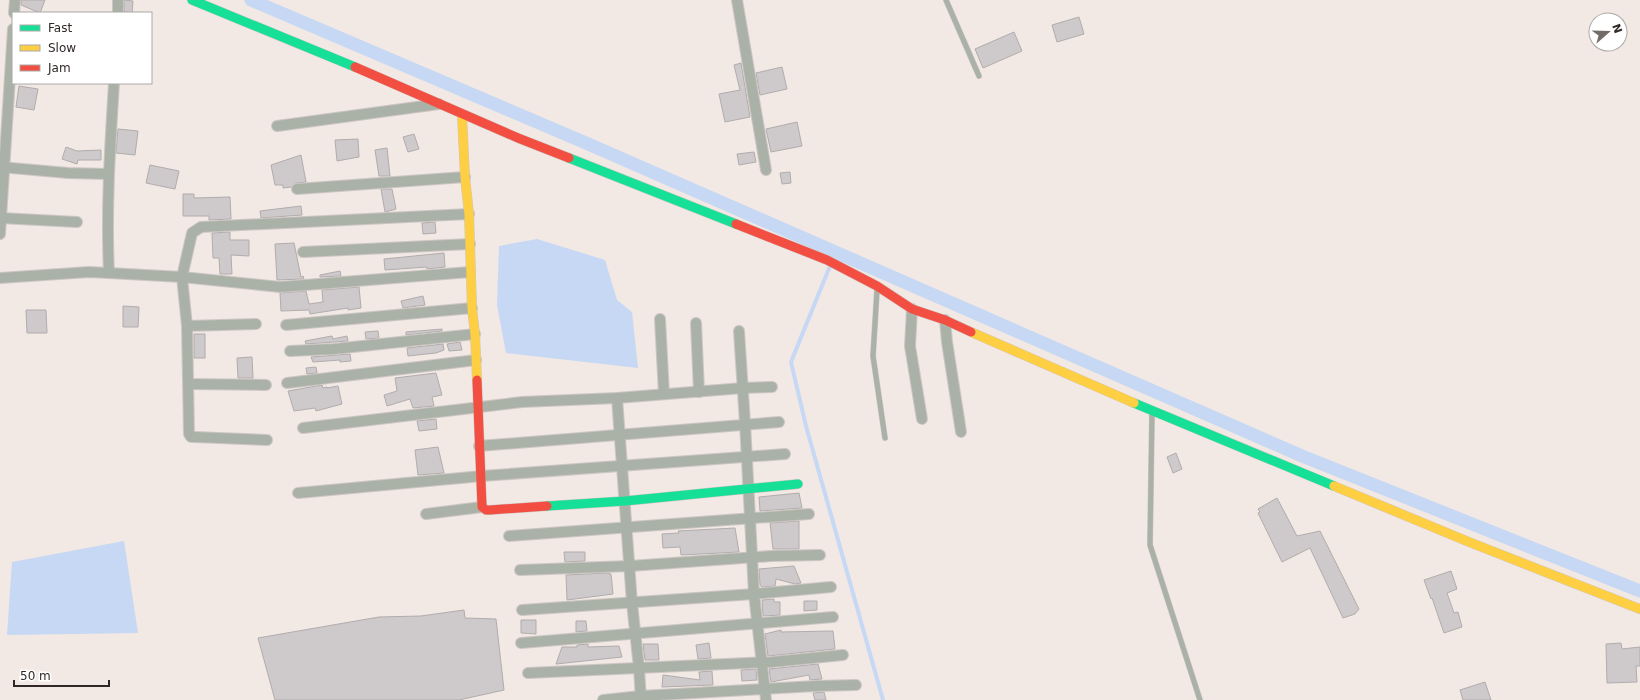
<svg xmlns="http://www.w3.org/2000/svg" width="1640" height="700" viewBox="0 0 1640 700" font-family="'DejaVu Sans',sans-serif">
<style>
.water{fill:#c6d8f4}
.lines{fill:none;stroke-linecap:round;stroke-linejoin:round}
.stream{stroke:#c6d8f4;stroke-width:4}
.canal{stroke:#c6d8f4;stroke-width:13}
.building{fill:#cec9cb;stroke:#b1acad}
.lane-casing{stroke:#cec6c3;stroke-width:6}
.street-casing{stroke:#cec6c3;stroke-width:12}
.fast-casing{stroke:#cec6c3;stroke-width:10}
.slow-casing{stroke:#cec6c3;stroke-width:10}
.jam-casing{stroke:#cec6c3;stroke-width:10}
.lane{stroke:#aab2a8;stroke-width:5}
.street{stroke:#aab2a8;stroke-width:10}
.fast{stroke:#16e098;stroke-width:9}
.slow{stroke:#ffcf43;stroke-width:9}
.jam{stroke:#f24e42;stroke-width:9}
</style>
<rect width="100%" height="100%" fill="#f2e8e4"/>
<!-- water -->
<g class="water">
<polygon points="537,239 605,260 617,300 632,312 638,368 506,353 497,305 499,246"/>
<polygon points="124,541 138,633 7,635 12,562"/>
</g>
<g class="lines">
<!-- stream -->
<polyline class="stream" points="830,266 791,362 806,426 883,700"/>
<!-- canal -->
<polyline class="canal" points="251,0 586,143 1302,456 1640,591"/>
</g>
<!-- building -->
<g class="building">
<polygon points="21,0 45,0 40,13 21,5"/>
<polygon points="124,0 133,1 132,13 124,13"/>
<polygon points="1079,17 1084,34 1057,42 1052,25"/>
<polygon points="1014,32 1022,51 983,68 975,49"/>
<polygon points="741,63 750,117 725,122 719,94 740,90 734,65"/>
<polygon points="782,67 787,89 760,95 756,73"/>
<polygon points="19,86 38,89 34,110 16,107"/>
<polygon points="797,122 802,146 771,152 766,129"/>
<polygon points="118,129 138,131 135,155 116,153"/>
<polygon points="414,134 419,149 408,152 403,137"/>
<polygon points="358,139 359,157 337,161 335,140"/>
<polygon points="66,147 77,151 101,150 101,160 78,160 77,164 62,159"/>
<polygon points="387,148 390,176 379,176 375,150"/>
<polygon points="754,152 756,162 739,165 737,154"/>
<polygon points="301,155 306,182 296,183 291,187 283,188 283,185 275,185 271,165"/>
<polygon points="150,165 179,171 175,189 146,183"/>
<polygon points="790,172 791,183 782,184 780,173"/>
<polygon points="381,189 392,189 396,209 385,212"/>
<polygon points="183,194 194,194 194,198 230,197 231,219 209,220 209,216 183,216"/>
<polygon points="301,206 302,215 261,218 260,211"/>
<polygon points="435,222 436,233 423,234 422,223"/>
<polygon points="230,232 230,240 249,240 249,256 231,255 232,274 220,274 219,258 213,258 212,233"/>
<polygon points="294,243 301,277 303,276 304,279 277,280 275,244"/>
<polygon points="444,253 445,267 427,269 427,267 385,270 384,259"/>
<polygon points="340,271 341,276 320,277 320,275"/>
<polygon points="359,287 361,308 348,310 348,308 310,314 309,310 281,311 280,293 306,291 309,304 323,302 322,290"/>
<polygon points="423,296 425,305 403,308 401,301"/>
<polygon points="123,306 139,307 138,327 123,327"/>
<polygon points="26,310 46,310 47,333 27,333"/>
<polygon points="442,329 442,331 406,335 406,332"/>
<polygon points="378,331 379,338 366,339 365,332"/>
<rect x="194" y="334" width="11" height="24"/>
<polygon points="332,336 333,339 347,336 348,341 306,344 305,341"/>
<polygon points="460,342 462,350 449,351 447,344"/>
<polygon points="443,344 444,350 436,353 408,356 407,348"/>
<polygon points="350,354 351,361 340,362 340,360 313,362 311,357"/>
<polygon points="252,357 253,378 238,378 237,358"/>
<polygon points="316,367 317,373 307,374 306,368"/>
<polygon points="436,373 442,395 432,397 434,406 413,408 410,399 387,406 384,395 397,391 395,378"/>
<polygon points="322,385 323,388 327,387 327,388 338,386 342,404 316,411 315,408 294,411 288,391"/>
<polygon points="436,419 437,429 419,431 417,421"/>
<polygon points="438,447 444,473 418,475 415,450"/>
<polygon points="1176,453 1182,469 1173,473 1167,457"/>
<polygon points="799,493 802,508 760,511 759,497"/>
<polygon points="1277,498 1297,536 1320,531 1359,609 1355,614 1343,618 1310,548 1282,562 1258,513 1260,512 1258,509"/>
<polygon points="799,521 799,549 773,549 770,523"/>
<polygon points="735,528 739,552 681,555 680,547 663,548 662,534 679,533 678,531"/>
<polygon points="564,552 585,552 585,561 565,562"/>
<polygon points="794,566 801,583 795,584 776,579 775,586 762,587 760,585 759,569"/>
<polygon points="1451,571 1457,589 1447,593 1454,613 1458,612 1462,627 1444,633 1432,598 1431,599 1424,580"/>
<polygon points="607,573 611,574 613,594 567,600 566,575"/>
<polygon points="774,599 774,602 780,602 780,615 763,616 762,600"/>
<polygon points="804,601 817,601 817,610 804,611"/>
<polygon points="464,610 465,618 496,619 504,690 459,700 275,700 258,638 379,617 421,616"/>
<polygon points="521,620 536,620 536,634 521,633"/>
<polygon points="576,621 586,621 587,631 576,632"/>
<polygon points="781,630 781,632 833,631 835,649 768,656 765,634"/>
<polygon points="709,643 711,658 698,659 696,645"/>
<polygon points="1621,643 1622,649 1640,647 1640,666 1636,666 1637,682 1607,683 1606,644"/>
<polygon points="588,644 588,647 619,646 622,657 556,664 562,647 577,647 577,645"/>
<polygon points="643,644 658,644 659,660 645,660"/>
<polygon points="818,664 822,679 810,680 809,675 771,682 769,669"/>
<polygon points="756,669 757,680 742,681 741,670"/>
<polygon points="712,671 713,685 662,687 663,675 700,680 699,672"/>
<polygon points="1485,682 1491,700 1463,700 1460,690"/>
<polygon points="824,692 826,700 815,700 813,693"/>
</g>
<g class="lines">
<!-- lane casing -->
<g class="lane-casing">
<g id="lane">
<polyline points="946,0 979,76"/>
<polyline points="877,290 873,356 885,438"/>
<polyline points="1152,413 1150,545 1200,700"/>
</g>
</g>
<!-- street casing -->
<g class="street-casing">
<g id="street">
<polyline points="737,0 766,170"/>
<polyline points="14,13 15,0"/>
<polyline points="118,13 118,0"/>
<polyline points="277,126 439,104"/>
<polyline points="0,167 68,173 108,174"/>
<polyline points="297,189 465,177"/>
<polyline points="1,218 77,222"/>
<polyline points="0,234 13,29"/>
<polyline points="303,252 470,244"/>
<path d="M109,273c-3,-64 1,-126 5,-190"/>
<polyline points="0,278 89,272 109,273 182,277 280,287 470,272"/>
<polyline points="912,309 910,346 922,419"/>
<polyline points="660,319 664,394"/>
<polyline points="945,320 947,342 961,432"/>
<polyline points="696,323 699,392"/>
<polyline points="286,325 472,308"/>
<polyline points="187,326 256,324"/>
<polyline points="739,331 745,423 754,594 766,700"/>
<polyline points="290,351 334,349 475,334"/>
<polyline points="287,383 476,360"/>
<polyline points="189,384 266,385"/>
<polyline points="617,398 632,603 639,668 641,700"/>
<polyline points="303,428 522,402 617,398 743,388 772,387"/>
<polyline points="267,440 195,437 191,437 189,434 187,326 182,277 192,233 201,227 469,214"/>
<polyline points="479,446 779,422"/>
<polyline points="298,493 482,476 785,454"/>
<polyline points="426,514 482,507"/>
<polyline points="509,536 809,514"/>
<polyline points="520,570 630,566 771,556 820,555"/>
<polyline points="522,610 754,594 831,587"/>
<polyline points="521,643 833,617"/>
<polyline points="528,673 772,662 843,655"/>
<polyline points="603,700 641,696 816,686 856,685"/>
</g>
</g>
<!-- fast casing -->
<g class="fast-casing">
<g id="fast">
<polyline points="192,0 355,67"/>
<polyline points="569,158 736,224"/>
<polyline points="1134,403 1334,486"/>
<polyline points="547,506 625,501 798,484"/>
</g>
</g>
<!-- slow casing -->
<g class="slow-casing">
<g id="slow">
<polyline points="462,115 465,177 469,214 472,308 475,334 477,380"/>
<polyline points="971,332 1134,403"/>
<polyline points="1334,486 1469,542 1640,609"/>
</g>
</g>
<!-- jam casing -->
<g class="jam-casing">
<g id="jam">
<polyline points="355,67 518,138 569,158"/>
<polyline points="736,224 827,260 877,286 912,309 945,320 971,332"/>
<polyline points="477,380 482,507 486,510 490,510 547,506"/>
</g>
</g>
<!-- lane -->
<use href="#lane" class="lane"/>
<!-- street -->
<use href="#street" class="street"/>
<!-- fast -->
<use href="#fast" class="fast"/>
<!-- slow -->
<use href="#slow" class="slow"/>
<!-- jam -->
<use href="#jam" class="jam"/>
</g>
<!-- legend -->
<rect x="12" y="12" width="140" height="72" fill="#ffffff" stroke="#aca9a8"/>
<rect x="20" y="25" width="20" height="6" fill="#16e098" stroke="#aca9a8"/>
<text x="48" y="32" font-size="12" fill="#2f2826">Fast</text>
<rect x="20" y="45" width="20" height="6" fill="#ffcf43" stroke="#aca9a8"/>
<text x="48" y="52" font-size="12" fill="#2f2826">Slow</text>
<rect x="20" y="65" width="20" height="6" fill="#f24e42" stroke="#aca9a8"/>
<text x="48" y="72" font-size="12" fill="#2f2826">Jam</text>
<!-- north arrow -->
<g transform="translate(1608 32) rotate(70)"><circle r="19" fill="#ffffff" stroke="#aca9a8"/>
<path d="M0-3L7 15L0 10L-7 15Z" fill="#736b68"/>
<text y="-6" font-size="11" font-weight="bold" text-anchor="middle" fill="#2f2826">N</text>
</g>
<!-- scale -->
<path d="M14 680v6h95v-6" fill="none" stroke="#2f2826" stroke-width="2"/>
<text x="20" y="680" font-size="12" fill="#2f2826" stroke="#ffffff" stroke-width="3" paint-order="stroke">50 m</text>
</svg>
